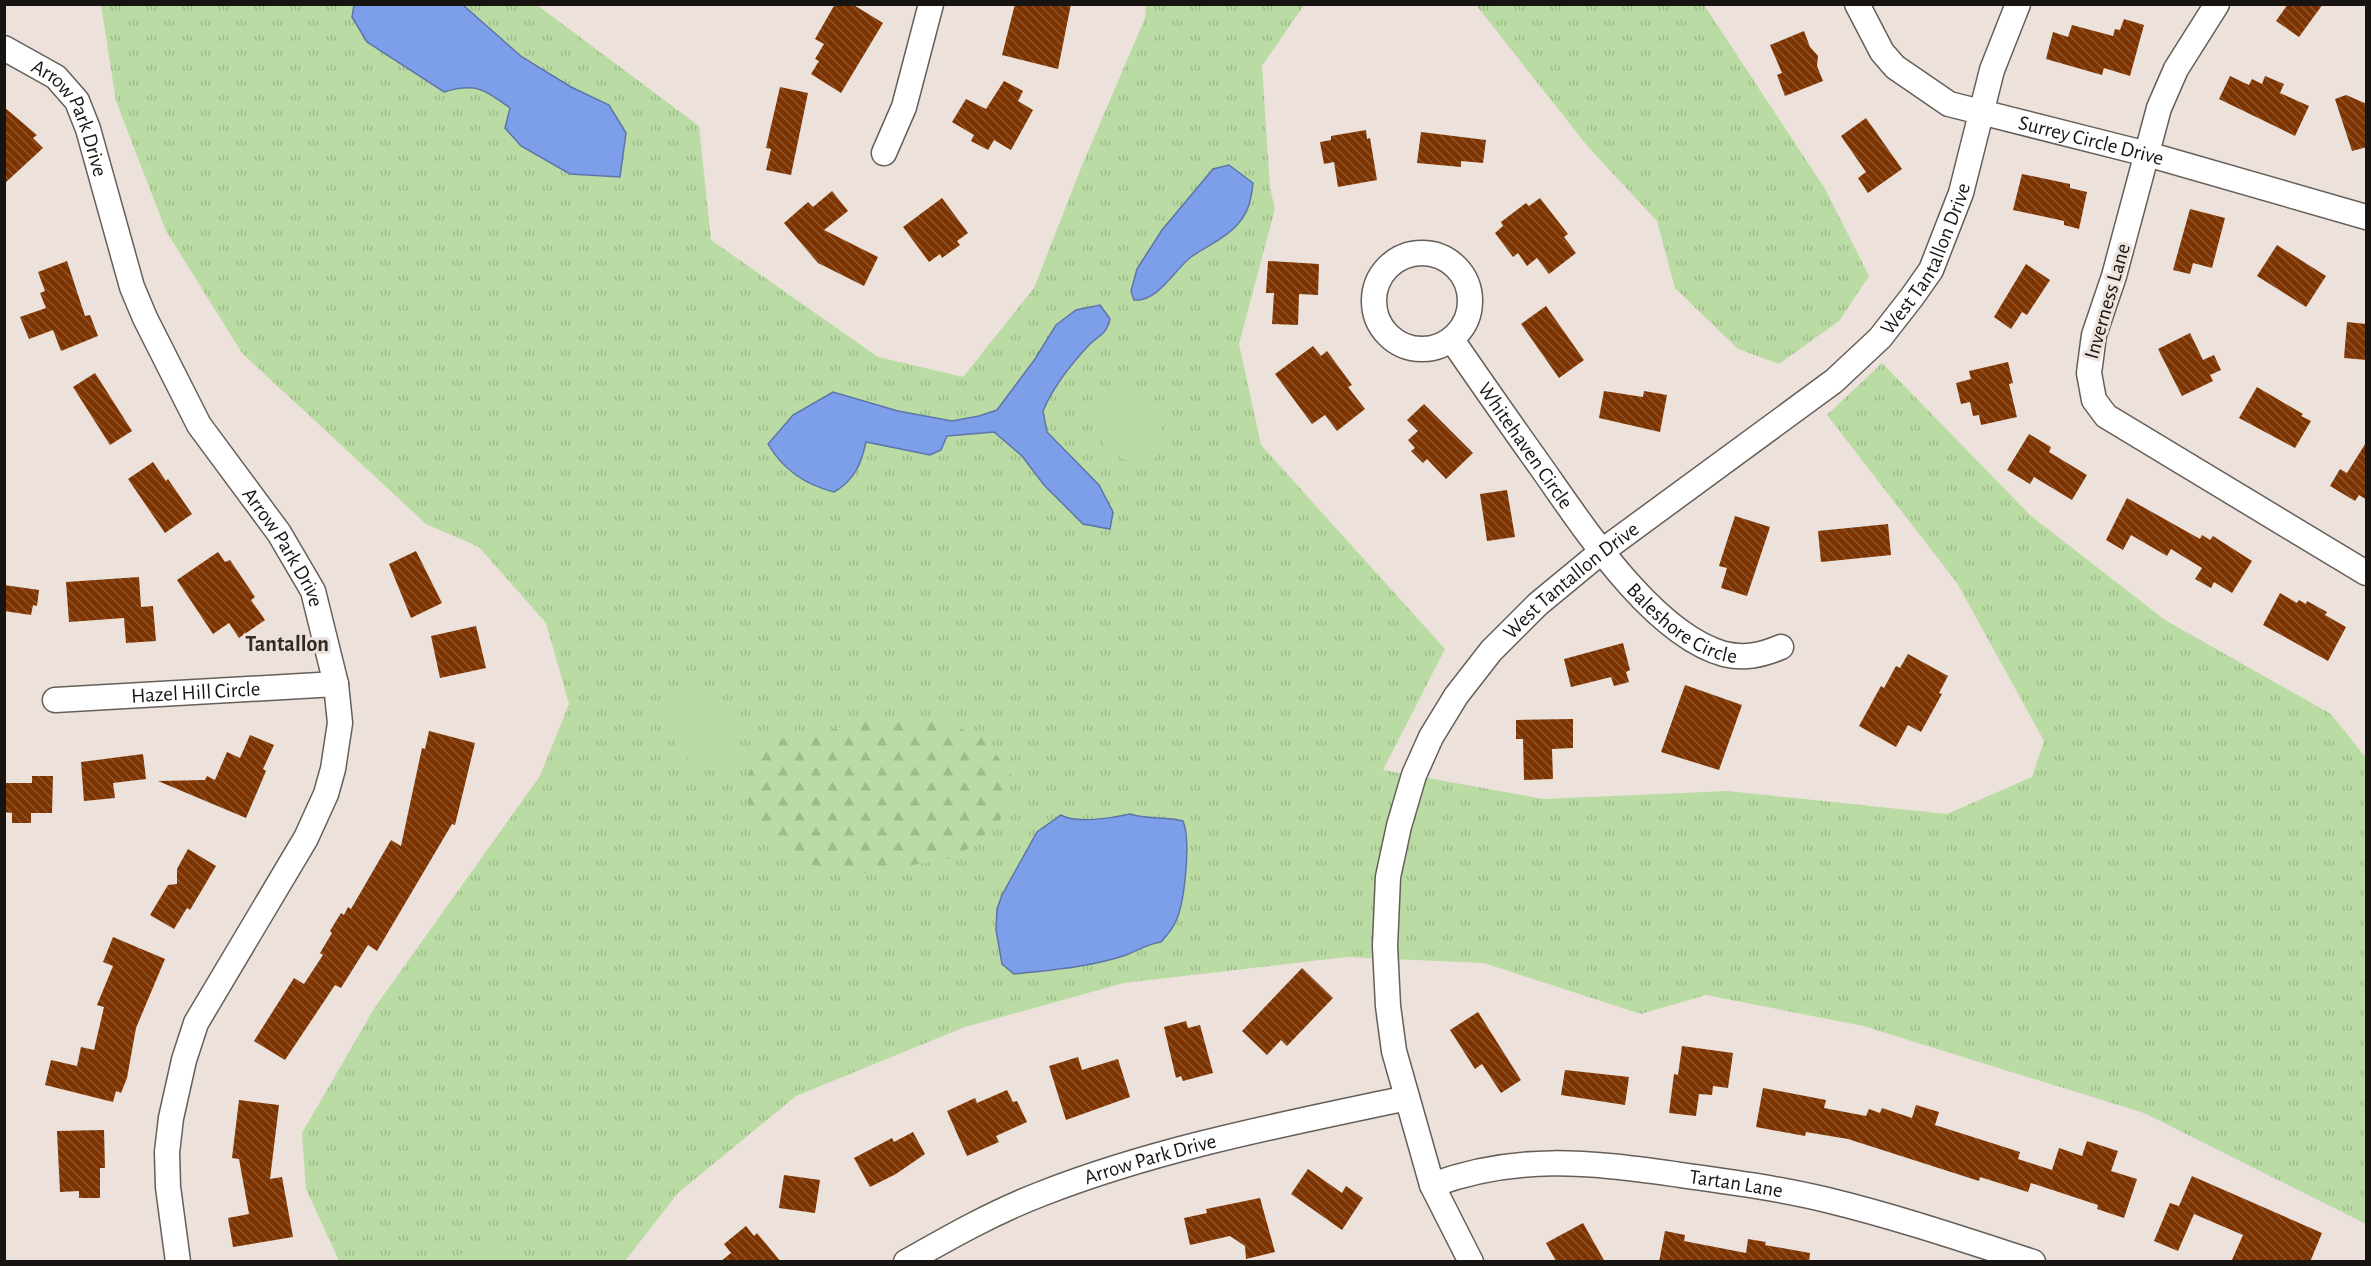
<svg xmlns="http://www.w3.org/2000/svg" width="2371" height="1266" viewBox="0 0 2371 1266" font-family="'Alegreya Sans',sans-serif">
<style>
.grass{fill:url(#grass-tufts)}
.forest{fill:url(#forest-firs)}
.garden{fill:#badba3}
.water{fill:#7d9ee9;stroke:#5e75a8;stroke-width:1.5}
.building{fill:url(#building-back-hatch)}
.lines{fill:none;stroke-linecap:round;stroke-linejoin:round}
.minor-casing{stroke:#665e58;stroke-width:27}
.minor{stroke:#fff;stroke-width:24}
.labels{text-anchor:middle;stroke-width:6;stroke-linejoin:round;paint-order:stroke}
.street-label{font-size:21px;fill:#171412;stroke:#ece2db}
.neighbourhood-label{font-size:22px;font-weight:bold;fill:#322b25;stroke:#ece2db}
</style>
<defs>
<pattern id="grass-tufts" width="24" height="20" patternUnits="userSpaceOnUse" patternTransform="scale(1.5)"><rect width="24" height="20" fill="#badba3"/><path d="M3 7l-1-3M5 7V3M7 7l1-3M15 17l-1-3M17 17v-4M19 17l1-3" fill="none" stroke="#9fbb8b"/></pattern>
<pattern id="forest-firs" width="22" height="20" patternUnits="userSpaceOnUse" patternTransform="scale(1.5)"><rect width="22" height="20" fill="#badba3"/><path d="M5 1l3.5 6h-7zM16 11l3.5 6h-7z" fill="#9fbb8b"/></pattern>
<pattern id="building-back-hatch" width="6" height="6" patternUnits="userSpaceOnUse" patternTransform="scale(1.5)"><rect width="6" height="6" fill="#7d3400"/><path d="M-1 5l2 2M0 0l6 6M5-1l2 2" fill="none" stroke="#8c552e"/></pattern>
</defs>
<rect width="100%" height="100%" fill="#ece2db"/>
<!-- grass -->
<g class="grass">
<polygon points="101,5 537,5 699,126 711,240 878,357 963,377 1034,288 1081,168 1145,18 1146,5 1304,5 1262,66 1270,188 1275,209 1239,344 1261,445 1445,649 1383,770 1544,799 1728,791 1947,814 2032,777 2044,741 1957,583 1827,415 1882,363 2031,516 2165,620 2331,714 2366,758 2366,1224 2144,1113 1863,1026 1706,995 1641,1014 1484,963 1346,957 1124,983 965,1027 796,1096 678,1193 625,1261 339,1261 306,1189 302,1133 375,1007 540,776 569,704 546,623 479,547 426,524 242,353 166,231 116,101"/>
<polygon points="1476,5 1704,5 1825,189 1869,276 1839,321 1779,364 1738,349 1675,288 1657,221 1589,148"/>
</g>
<!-- forest -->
<polygon class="forest" points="875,719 945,722 985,739 1012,776 1000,822 958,857 867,873 795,862 753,832 745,785 761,741 807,736"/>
<!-- garden -->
<g class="garden">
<path d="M1128,389l16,3c16,24 21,36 14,64 -43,26 -87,-43 -48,-63 5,-2 13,-3 18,-4z"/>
<path d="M692,685c5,3 12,4 16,8 18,15 51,70 10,77 -38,7 -80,-77 -26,-85z"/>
<path d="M486,1239c14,1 21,7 21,22h-54l20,-17z"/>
</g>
<!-- water -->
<g class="water">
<path d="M354,5h109l59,52 49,30 38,18 17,28 -6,44 -50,-3 -49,-28 -16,-18 5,-20c-25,-18 -34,-26 -66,-16l-77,-50 -15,-25z"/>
<path d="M1229,165l24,18c-2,17 -4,29 -16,42 -12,14 -31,21 -46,32 -17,13 -33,45 -57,43l-3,-9 6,-22 25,-39 51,-61z"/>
<path d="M1100,305l10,14c-5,17 -8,14 -20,25 -18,19 -37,43 -47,67l4,21 52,53 14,27 -3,17 -27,-5 -39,-39 -22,-29 -28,-24 -47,4 -6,14 -11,5 -64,-13c-5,22 -11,38 -32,50 -28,-7 -51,-22 -66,-48l25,-29 40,-23 65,19 54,10 27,-5 18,-6 38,-51 21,-34 20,-15z"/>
<path d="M1130,814c18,6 36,2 53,7 8,19 2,83 -8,102 -3,7 -9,13 -14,19 -14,2 -22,8 -35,13 -35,12 -75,15 -112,19l-12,-10 -6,-34 1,-21 5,-14 35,-63 24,-17c14,9 52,3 69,-1z"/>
</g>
<!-- building -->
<g class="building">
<polygon points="835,4 852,4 883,23 841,93 811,74 819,61 815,59 824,44 815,39"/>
<polygon points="1015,4 1071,4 1058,69 1002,55"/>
<polygon points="2288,4 2323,4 2299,37 2276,21"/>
<polygon points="2124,19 2144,25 2130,76 2104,68 2102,75 2046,59 2053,32 2068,37 2072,25 2113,36 2115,29 2120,30"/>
<polygon points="1804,31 1810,47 1818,56 1817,66 1823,81 1785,96 1777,75 1782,73 1770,45"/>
<polygon points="2230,76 2249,85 2252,79 2262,84 2265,76 2284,84 2280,93 2309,106 2295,136 2219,99"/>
<polygon points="1004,81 1023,91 1018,101 1033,110 1011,150 994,140 988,150 971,141 974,135 952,122 966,99 986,109"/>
<polygon points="780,87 808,93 791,175 766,170 771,149 766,148"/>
<polygon points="2346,95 2367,104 2367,147 2352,151 2335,99"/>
<polygon points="4,107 37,135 33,138 43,148 4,184"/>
<polygon points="1866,118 1902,169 1868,193 1858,178 1866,172 1841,136"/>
<polygon points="1366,130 1367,139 1370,138 1377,180 1338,187 1334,162 1324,164 1320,142 1331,140 1331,136"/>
<polygon points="1421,132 1486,140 1483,163 1461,161 1461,167 1417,163"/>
<polygon points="2022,174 2070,184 2070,188 2087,192 2079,229 2064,225 2064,221 2013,210"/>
<polygon points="832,191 848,211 824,230 878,257 864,286 818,263 784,223 808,202 813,207"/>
<polygon points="942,198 968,233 957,241 960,245 942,258 940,254 929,262 903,227"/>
<polygon points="1540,198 1568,234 1564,237 1576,253 1549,274 1537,258 1527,266 1518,253 1513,257 1495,233 1503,226 1501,222 1526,203 1529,206"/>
<polygon points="2190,209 2225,218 2212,268 2193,263 2190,274 2173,270"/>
<polygon points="2277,245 2326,276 2306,307 2257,276"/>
<polygon points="67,261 85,316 90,315 98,336 61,351 53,330 29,339 20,317 46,308 40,293 45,291 38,272"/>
<polygon points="1268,261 1319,264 1318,295 1299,294 1298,325 1272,324 1274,293 1266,293"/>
<polygon points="2026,264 2050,280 2027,315 2022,312 2011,329 1994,317"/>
<polygon points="1546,306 1584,360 1559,378 1521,324"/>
<polygon points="2347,322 2366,324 2367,360 2344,358"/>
<polygon points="2190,333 2203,360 2214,355 2221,370 2210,375 2213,381 2182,396 2158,349"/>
<polygon points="1313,346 1321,356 1327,351 1352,385 1348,387 1365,409 1337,431 1325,415 1312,424 1275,374"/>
<polygon points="2008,362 2013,383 2009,384 2017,417 1981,425 1979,415 1973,416 1970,402 1961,404 1956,383 1971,379 1969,371"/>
<polygon points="95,373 132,431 110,445 73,387"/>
<polygon points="2257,387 2303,414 2301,416 2311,421 2295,448 2239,418"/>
<polygon points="1604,391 1643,397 1644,391 1667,395 1660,432 1599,418"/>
<polygon points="1424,404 1473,453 1446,479 1427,459 1423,463 1411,451 1415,448 1408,440 1418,431 1407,420"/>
<polygon points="2029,434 2051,447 2049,452 2087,475 2072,500 2034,477 2030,484 2007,470"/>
<polygon points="2367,441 2367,500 2359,495 2355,501 2330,486 2340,469 2347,473"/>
<polygon points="153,462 166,481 168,479 192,514 165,533 128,479"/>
<polygon points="1507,490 1515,537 1487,541 1480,494"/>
<polygon points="2127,498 2200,539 2202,535 2210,540 2213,536 2252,561 2232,593 2214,582 2211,588 2195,579 2202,568 2171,549 2167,556 2131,535 2123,550 2106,540"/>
<polygon points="1735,516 1770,527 1747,596 1721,588 1727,568 1719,566"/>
<polygon points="1888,524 1891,555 1821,562 1818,531"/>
<polygon points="416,551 442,603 411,618 389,564"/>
<polygon points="218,552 225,562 230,560 255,597 251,600 265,620 239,638 229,623 213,634 177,580"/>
<polygon points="139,577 141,607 153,606 156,641 126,643 124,618 69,622 66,582"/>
<polygon points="4,585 39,590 37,606 33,605 31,615 4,611"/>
<polygon points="2280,593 2297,603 2299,600 2306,604 2307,601 2327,612 2325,615 2346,627 2328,661 2263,625"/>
<polygon points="476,626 486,668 440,678 431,636"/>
<polygon points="1623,643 1630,670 1626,672 1629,682 1614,686 1611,677 1571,687 1564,659"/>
<polygon points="1908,654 1948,676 1939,693 1942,694 1921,732 1908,725 1896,747 1859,726 1881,686 1884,688 1896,666 1900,668"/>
<polygon points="1685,685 1742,705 1719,770 1661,752"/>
<polygon points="1573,719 1573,748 1552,749 1553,779 1524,780 1523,739 1516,739 1516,720"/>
<polygon points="429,731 475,743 455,825 452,824 377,951 368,945 341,988 335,985 285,1060 254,1041 294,978 304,984 323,955 320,953 332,933 330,931 341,913 344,915 348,907 351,909 391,840 401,846 422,748 425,749"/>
<polygon points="250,735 274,745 263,769 266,771 246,818 158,781 205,780 207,776 215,780 227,752 240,758"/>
<polygon points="143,754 146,779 113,783 115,798 84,801 81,762"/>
<polygon points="32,776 53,776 52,813 31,813 31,823 12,823 12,813 4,812 4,783 32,783"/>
<polygon points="188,849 216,866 190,910 187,908 174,929 150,915 168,885 177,884 177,869"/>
<polygon points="113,937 165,959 136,1028 127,1078 121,1093 116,1091 113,1102 45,1085 51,1060 77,1066 81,1047 94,1050 104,1007 97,1005 113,966 103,962"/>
<polygon points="1302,968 1333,998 1287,1046 1281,1040 1267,1055 1242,1031"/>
<polygon points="1478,1012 1521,1080 1501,1093 1482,1064 1475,1069 1450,1030"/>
<polygon points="1186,1021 1188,1028 1200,1025 1213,1073 1183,1081 1181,1076 1176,1078 1164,1027"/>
<polygon points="1682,1046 1733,1053 1728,1088 1713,1086 1712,1095 1699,1094 1696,1116 1669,1113 1674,1074 1678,1075"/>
<polygon points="1078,1057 1082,1070 1118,1059 1130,1097 1066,1120 1049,1066"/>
<polygon points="1565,1070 1629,1077 1625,1105 1561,1095"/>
<polygon points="1763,1088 1826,1100 1824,1108 1866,1116 1869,1109 1880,1113 1882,1108 1912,1118 1916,1105 1939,1112 1935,1125 2020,1152 2018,1159 2052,1170 2059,1148 2082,1156 2087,1141 2118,1151 2111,1171 2137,1179 2124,1218 2097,1209 2098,1205 2031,1183 2028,1192 1980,1177 1979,1181 1848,1139 1806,1132 1805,1136 1756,1127"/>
<polygon points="1007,1090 1013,1102 1017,1101 1027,1122 996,1136 999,1142 967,1156 947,1111 975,1098 977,1103"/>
<polygon points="239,1100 279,1105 270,1179 282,1177 293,1237 233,1247 228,1218 249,1214 239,1159 232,1158"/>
<polygon points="104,1130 105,1168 100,1168 100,1198 79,1198 79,1191 60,1192 57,1131"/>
<polygon points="913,1132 925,1154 896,1174 870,1187 854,1158 892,1138 894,1142"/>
<polygon points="1308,1169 1342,1193 1346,1186 1363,1198 1342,1230 1291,1194"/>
<polygon points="784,1175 820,1180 815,1213 779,1208"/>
<polygon points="2192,1176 2322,1233 2310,1262 2231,1262 2243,1235 2194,1214 2178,1251 2154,1241 2170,1203 2179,1206"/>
<polygon points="1260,1198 1275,1252 1246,1259 1245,1246 1230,1236 1190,1245 1184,1218 1207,1213 1206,1209"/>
<polygon points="1583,1223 1605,1262 1556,1261 1546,1243"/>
<polygon points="746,1226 754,1236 757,1233 781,1262 720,1262 731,1253 724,1244"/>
<polygon points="1665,1231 1685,1235 1684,1241 1746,1253 1748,1239 1766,1242 1765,1245 1810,1253 1809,1262 1659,1262"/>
</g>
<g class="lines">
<!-- minor casing -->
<g class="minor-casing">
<g id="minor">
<path id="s1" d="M1857,4l25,48 13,15 54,37 198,50 219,63"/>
<polyline points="2217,4 2176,69 2159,108 2114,276 2094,335 2089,373 2094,400 2106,416 2366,573"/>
<path id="s2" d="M4,48l52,29 21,24 11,28 44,158 13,31 54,107 80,108 34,58 23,93 4,39 -7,46 -7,25 -20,44 -110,185 -12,37 -13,58 -4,34 1,35 10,75"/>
<polyline points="884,153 904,107 931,4"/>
<circle cx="1422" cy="301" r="48"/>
<path id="s3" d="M1452,340c29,42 59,85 89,127 41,58 111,167 183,187 21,5 38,1 57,-7"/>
<path id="s4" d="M55,700l281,-16"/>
<path id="s5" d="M1432,1185c84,-31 155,-23 242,-11 51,7 103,14 153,26 70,17 138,40 206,62"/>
<path id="s6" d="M906,1262c44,-25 88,-50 135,-68 117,-46 244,-70 366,-96"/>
<path id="s7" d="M1471,1262l-39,-77 -38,-134 -6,-45 -3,-60 3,-69 11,-51 15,-51 17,-38 25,-41 35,-45 47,-47 63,-52 233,-171 46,-43 32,-41 19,-27 30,-77 31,-123 26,-66"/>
</g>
</g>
<!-- minor -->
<use href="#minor" class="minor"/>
</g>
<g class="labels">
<!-- street labels -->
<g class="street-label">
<text dy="7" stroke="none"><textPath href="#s2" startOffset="102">Arrow Park Drive</textPath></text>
<text dy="7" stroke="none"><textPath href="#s1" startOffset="286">Surrey Circle Drive</textPath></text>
<text dy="7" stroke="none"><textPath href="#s7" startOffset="1245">West Tantallon Drive</textPath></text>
<text transform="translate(2107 301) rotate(-74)" y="7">Inverness Lane</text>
<text dy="7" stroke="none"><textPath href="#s3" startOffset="129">Whitehaven Circle</textPath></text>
<text dy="7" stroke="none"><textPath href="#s2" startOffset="588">Arrow Park Drive</textPath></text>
<text dy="7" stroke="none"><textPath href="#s7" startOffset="759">West Tantallon Drive</textPath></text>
<text dy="7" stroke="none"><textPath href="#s3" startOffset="369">Baleshore Circle</textPath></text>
<text dy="7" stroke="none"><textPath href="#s4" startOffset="141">Hazel Hill Circle</textPath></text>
<text dy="7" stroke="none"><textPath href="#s6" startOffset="266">Arrow Park Drive</textPath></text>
<text dy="7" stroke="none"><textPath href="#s5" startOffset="308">Tartan Lane</textPath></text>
</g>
<!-- neighbourhood labels -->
<g class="neighbourhood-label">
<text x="287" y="651">Tantallon</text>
</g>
</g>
<!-- border -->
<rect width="2371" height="1266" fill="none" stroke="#171412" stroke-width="12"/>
</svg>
